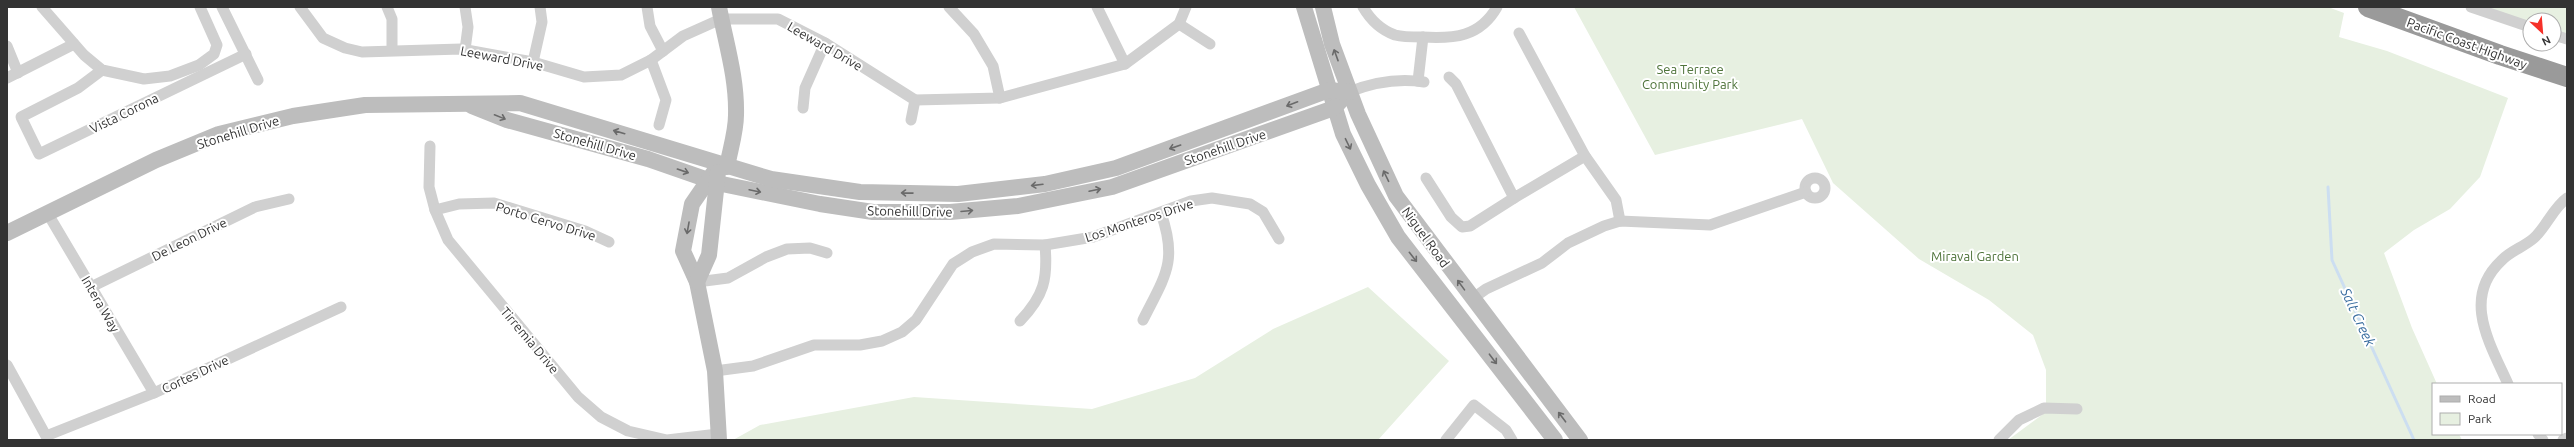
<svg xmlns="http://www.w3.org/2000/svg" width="2574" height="447" viewBox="0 0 2574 447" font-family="Ubuntu,sans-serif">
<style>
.green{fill:#e7f0e1}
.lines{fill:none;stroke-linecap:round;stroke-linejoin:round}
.stream{stroke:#ccdef1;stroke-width:3}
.street{stroke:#d0d0d0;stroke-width:11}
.secondary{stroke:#bdbdbd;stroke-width:16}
.highway{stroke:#9a9a9a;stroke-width:20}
.oneway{stroke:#6a6a6a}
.labels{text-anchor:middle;stroke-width:4;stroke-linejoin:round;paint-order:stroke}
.street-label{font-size:13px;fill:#333;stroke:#fff}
.park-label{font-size:13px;fill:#4f743b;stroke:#fff}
.water-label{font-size:14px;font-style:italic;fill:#376b9e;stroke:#fff}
</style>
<rect width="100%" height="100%" fill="#fff"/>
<!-- green -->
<g class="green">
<polygon points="1574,7 2328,7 2344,13 2339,37 2387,51 2508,98 2480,177 2450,209 2414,230 2384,253 2412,328 2437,384 2433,384 2433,434 2459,434 2462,440 2008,440 2046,412 2046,370 2033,335 1989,300 1919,259 1833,183 1802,119 1655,155"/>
<polygon points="2486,7 2567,7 2567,35 2554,30 2554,20 2530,20 2530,22"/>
<polygon points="1368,287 1449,361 1378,440 733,440 760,425 914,397 1092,409 1195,378 1273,329"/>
</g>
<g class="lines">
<!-- stream -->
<polyline class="stream" points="2328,187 2332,260 2414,440"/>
<!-- street -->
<g class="street">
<polyline points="42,7 84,55 102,70 144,79 170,76 199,65 214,54 217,45 200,7"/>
<polyline points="222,7 258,80"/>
<polyline points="300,7 323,38 345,48 362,52 461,49 533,62 584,77 621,75 651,60 683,36 721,19 778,19 825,43 915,100 1000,98 1125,64 1179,24 1186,7"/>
<polyline points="387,7 392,19 392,50"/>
<polyline points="647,7 650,26 663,51"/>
<polyline points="949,7 974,34 993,66 1000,98"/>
<polyline points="1097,7 1125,64"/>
<path d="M1363,7c7,12 18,23 32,28 8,2 19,2 27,2 32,2 58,0 75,-30"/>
<polyline points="2471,7 2530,27"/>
<polyline points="1179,24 1210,44"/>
<polyline points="1519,33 1585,156 1616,200 1620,221"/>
<polyline points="2554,35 2567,39"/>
<polyline points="7,46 18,73"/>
<polyline points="465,50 468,27 465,7"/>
<polyline points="651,60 666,100 659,125"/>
<polyline points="533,62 542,22 540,7"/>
<polyline points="102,70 78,88 21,117 39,154 246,54"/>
<polyline points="1449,77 1456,84 1514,198 1585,156"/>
<polyline points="7,78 74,44"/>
<polyline points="1418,81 1423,37"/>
<path d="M1349,92c25,-10 49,-14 75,-10"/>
<polyline points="803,108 805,88 825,43"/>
<polyline points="911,120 915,100"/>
<polyline points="430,146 429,187 435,210 448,240 578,397 601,417 628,431 667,440 718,434"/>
<polyline points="1426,178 1451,217 1462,227 1470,226 1514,198"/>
<circle cx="1815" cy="188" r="10"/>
<polyline points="435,210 459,204 494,203 585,231 609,242"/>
<polyline points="48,214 154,393"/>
<polyline points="697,282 728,278 766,257 787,249 810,248 827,253"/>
<polyline points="91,287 255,207 289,199"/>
<polyline points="1472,299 1486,289 1542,263 1568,243 1604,226 1620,221 1710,225 1806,192"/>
<path d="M1143,320c22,-44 35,-58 18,-107"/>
<path d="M1020,321c24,-25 28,-42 25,-76"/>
<polyline points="7,365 46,436 154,393 341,307"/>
<polyline points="715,371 753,366 814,345 860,345 882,341 902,332 916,320 953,264 972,252 994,244 1045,245 1093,237 1191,201 1212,198 1250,204 1263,212 1279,239"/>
<path d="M2508,384c-19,-42 -46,-86 -7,-123 9,-10 23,-14 33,-23 12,-11 20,-31 33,-40"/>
<polyline points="2538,434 2543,440"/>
<polyline points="1446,440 1474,405 1506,430 1512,440"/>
<polyline points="1999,440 2019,420 2044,408 2077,409"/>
<polyline points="2563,440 2567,438"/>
</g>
<!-- secondary -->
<g class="secondary">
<path d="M719,7c7,37 18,71 17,108 0,17 -6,35 -9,52"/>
<polyline points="1304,7 1343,134 1368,185 1398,237 1555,440"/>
<polyline points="1323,7 1332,44 1358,114 1396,196 1580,440"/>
<polyline points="472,106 507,120 648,159 717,183 820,204 873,212 950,212 1018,206 1112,187 1334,108 1349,92"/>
<polyline points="714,172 692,204 683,251 697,282 715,371 719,440"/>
<polyline points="7,233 156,160 219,134 293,116 365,105 520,103 771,179 860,192 958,194 1045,184 1116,168 1329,90 1349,92"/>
<polyline points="697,282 709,255 718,172"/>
</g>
<!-- highway -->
<polyline class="highway" points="2368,7 2500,55 2567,77"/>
</g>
<!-- one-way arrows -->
<defs><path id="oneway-shaft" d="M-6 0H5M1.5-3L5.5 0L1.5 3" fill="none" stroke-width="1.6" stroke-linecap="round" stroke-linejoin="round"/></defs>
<g class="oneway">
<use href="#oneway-shaft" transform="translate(1336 55) rotate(-110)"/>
<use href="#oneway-shaft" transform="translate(1292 104) rotate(159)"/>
<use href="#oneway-shaft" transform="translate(500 117) rotate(22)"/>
<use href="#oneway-shaft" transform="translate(619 132) rotate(-164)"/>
<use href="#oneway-shaft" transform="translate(1348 144) rotate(64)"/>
<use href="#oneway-shaft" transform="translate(1175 147) rotate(161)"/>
<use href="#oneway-shaft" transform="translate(683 171) rotate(19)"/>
<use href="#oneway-shaft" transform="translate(1386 176) rotate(-116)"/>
<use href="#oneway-shaft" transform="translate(1037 185) rotate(173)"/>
<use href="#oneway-shaft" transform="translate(1095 190) rotate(-12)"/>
<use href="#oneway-shaft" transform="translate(755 191) rotate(12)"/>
<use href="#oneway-shaft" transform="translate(907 193) rotate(-179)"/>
<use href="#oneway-shaft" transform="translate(967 211) rotate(-5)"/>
<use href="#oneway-shaft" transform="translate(688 228) rotate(100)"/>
<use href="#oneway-shaft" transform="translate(1413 257) rotate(52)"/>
<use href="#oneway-shaft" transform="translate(1461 285) rotate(-126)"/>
<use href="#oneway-shaft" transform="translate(1493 359) rotate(53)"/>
<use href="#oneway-shaft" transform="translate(1562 417) rotate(-127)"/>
</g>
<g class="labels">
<!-- street labels -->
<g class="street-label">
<text transform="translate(2467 43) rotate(20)" y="5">Pacific Coast Highway</text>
<text transform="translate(825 46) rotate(30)" y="5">Leeward Drive</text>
<text transform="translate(502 58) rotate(11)" y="5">Leeward Drive</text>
<text transform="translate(124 113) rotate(-26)" y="5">Vista Corona</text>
<text transform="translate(238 132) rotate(-17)" y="5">Stonehill Drive</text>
<text transform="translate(595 144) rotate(16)" y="5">Stonehill Drive</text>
<text transform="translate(1225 147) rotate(-19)" y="5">Stonehill Drive</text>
<text transform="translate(910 211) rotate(1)" y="5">Stonehill Drive</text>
<text transform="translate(1139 220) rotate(-18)" y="5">Los Monteros Drive</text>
<text transform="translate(546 221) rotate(17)" y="5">Porto Cervo Drive</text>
<text transform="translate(1426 237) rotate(54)" y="5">Niguel Road</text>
<text transform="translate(189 239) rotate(-26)" y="5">De Leon Drive</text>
<text transform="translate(101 304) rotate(60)" y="5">Intera Way</text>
<text transform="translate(530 340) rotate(50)" y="5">Tirremia Drive</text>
<text transform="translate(195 374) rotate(-25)" y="5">Cortes Drive</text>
</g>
<!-- park labels -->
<g class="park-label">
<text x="1690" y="74">Sea Terrace<tspan x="1690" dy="15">Community Park</tspan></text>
<text x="1975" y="261">Miraval Garden</text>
</g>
<!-- water labels -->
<g class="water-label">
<text transform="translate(2358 317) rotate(65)" y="5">Salt Creek</text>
</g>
</g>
<!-- border -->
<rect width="2574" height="447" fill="none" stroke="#333333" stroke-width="16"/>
<!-- legend -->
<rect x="2432" y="383" width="130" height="52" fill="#ffffff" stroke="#adadad"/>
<rect x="2440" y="396" width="20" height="6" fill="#bdbdbd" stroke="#adadad"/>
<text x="2468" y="403" font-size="12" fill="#333333">Road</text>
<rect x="2440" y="413" width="20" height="12" fill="#e7f0e1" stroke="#adadad"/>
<text x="2468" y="423" font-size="12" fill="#333333">Park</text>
<!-- north arrow -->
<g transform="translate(2542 32) rotate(154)"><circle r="19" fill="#ffffff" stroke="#adadad"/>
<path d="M0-3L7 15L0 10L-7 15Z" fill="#f53129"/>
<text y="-6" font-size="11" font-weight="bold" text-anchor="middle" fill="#333333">N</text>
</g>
</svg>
